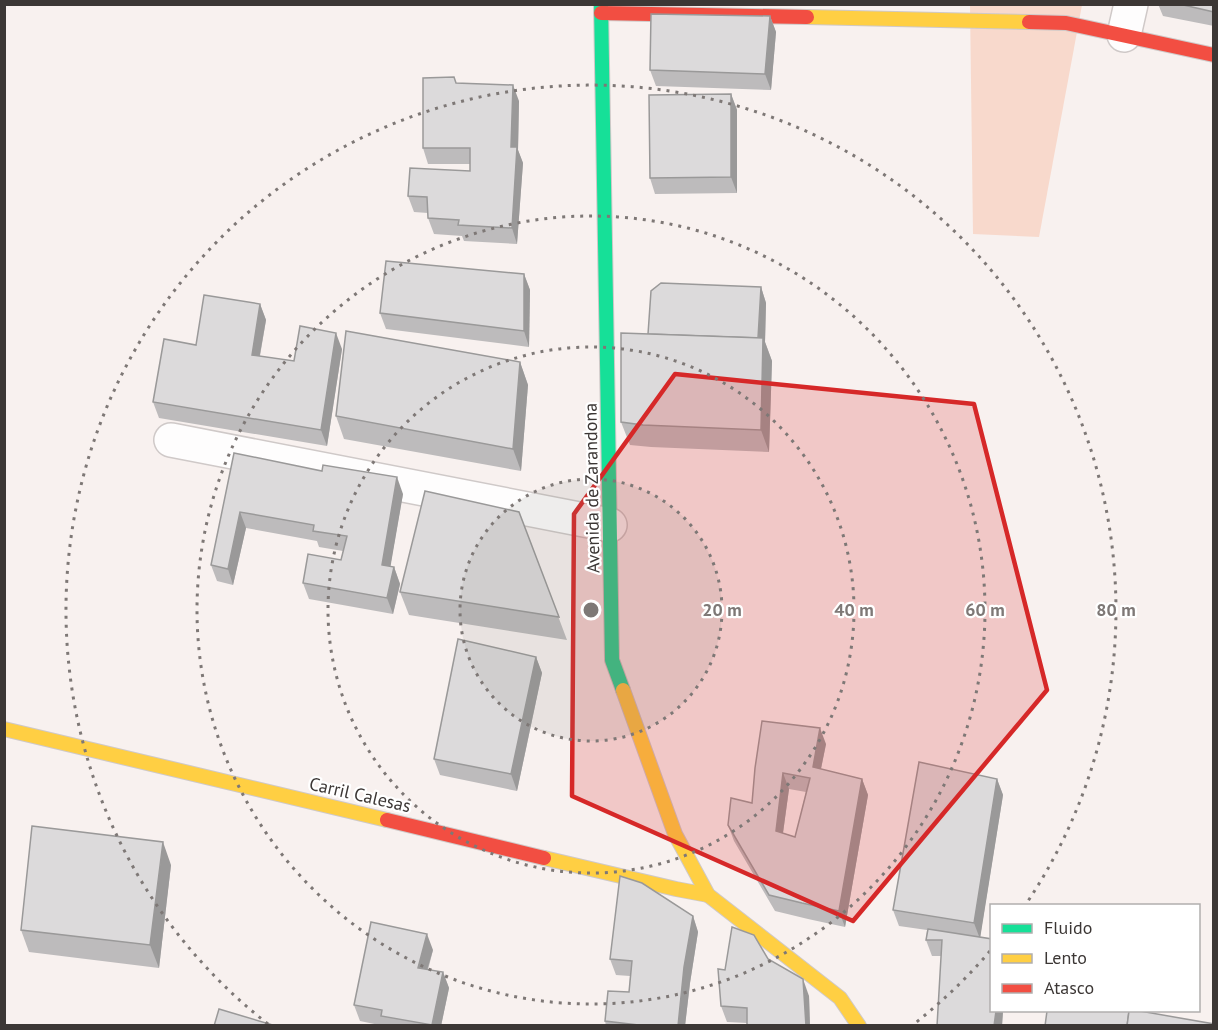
<svg xmlns="http://www.w3.org/2000/svg" width="1218" height="1030" viewBox="0 0 1218 1030" font-family="'PT Sans',sans-serif">
<style>
.green{fill:#f8d9cc}
.lines{fill:none;stroke-linecap:round;stroke-linejoin:round}
.street-casing{stroke:#cfc9c8;stroke-width:36}
.fast-casing{stroke:#cfc9c8;stroke-width:16}
.slow-casing{stroke:#cfc9c8;stroke-width:16}
.jam-casing{stroke:#cfc9c8;stroke-width:16}
.street{stroke:#fefdfd;stroke-width:33}
.fast{stroke:#16e098;stroke-width:14}
.slow{stroke:#ffcf43;stroke-width:14}
.jam{stroke:#f24e42;stroke-width:14}
.wall{fill:#bdbbbc;fill-rule:evenodd}
.shaded-wall{fill:#9a9999}
.building{fill:#dcdadb;stroke:#9a9999;stroke-width:1.5;fill-rule:evenodd}
.marked{fill:#d62828;fill-opacity:0.2;stroke:#d62828;stroke-width:4.5;stroke-linejoin:round}
.ring{fill:none;stroke:#7e7876;stroke-width:3;stroke-dasharray:3 6}
.labels{text-anchor:middle;stroke-width:4.5;stroke-linejoin:round;paint-order:stroke}
.street-label{font-size:18px;fill:#3c3735;stroke:#fff}
.centre{fill:#7e7876;stroke:#fff;stroke-width:3}
.ring-label{font-size:18px;text-anchor:middle;font-weight:bold;fill:#7e7876;stroke:#fff;stroke-width:4.5;stroke-linejoin:round;paint-order:stroke}
</style>
<rect width="100%" height="100%" fill="#f8f1ef"/>
<!-- green -->
<polygon class="green" points="970,5 1082,5 1039,237 973,234"/>
<g class="lines">
<!-- street casing -->
<g class="street-casing">
<g id="street">
<polyline points="1124,35 1131,4"/>
<polyline points="171,440 610,525"/>
</g>
</g>
<!-- fast casing -->
<g class="fast-casing">
<polyline id="fast" points="601,4 612,660 623,690"/>
</g>
<!-- slow casing -->
<g class="slow-casing">
<g id="slow">
<polyline points="807,17 1029,22"/>
<polyline points="623,690 675,834 708,895 840,998 859,1026"/>
<polyline points="4,729 387,820"/>
<polyline points="544,858 676,889 708,895"/>
</g>
</g>
<!-- jam casing -->
<g class="jam-casing">
<g id="jam">
<polyline points="601,13 807,17"/>
<polyline points="1029,22 1066,23 1214,55"/>
<polyline points="387,820 544,858"/>
</g>
</g>
<!-- street -->
<use href="#street" class="street"/>
<!-- fast -->
<use href="#fast" class="fast"/>
<!-- slow -->
<use href="#slow" class="slow"/>
<!-- jam -->
<use href="#jam" class="jam"/>
</g>
<!-- wall -->
<g class="wall">
<polygon points="1158,4 1214,4 1214,26 1163,16"/>
<polygon points="770,16 776,32 771,90 656,86 650,70"/>
<polygon points="457,83 519,101 518,150 523,163 517,244 464,241 462,236 434,234 428,218 428,213 414,212 408,196 470,171 470,164 428,164 423,148"/>
<polygon points="731,94 737,110 737,193 655,194 650,178"/>
<polygon points="524,274 530,290 529,347 386,329 380,313"/>
<polygon points="761,287 766,303 765,342 772,361 769,452 651,447 630,445 621,422 648,334"/>
<polygon points="260,304 266,320 260,356 294,361 342,349 327,446 159,418 153,402 196,345"/>
<polygon points="520,362 528,385 521,471 344,439 336,416"/>
<polygon points="234,453 403,494 390,567 394,567 400,584 393,614 309,599 303,583 341,560 343,551 319,547 317,541 246,528 233,585 217,581 211,565"/>
<polygon points="519,512 567,640 409,615 400,592"/>
<polygon points="536,657 542,673 517,791 440,775 434,759"/>
<path d="M826,744l-5,25 41,10 6,16 -23,132 -37,-8 -33,-8 -41,-70 -6,-16 24,-22 3,-35zM789,789l17,3 -11,45 -12,-4z"/>
<polygon points="997,779 1003,795 980,937 992,1011 1003,1011 1002,1026 941,956 932,956 926,940 927,930 899,926 893,910"/>
<polygon points="171,865 159,968 29,952 21,930"/>
<polygon points="693,916 698,932 690,983 685,1026 606,1026 605,1021 629,992 630,976 616,975 610,959"/>
<polygon points="433,950 428,970 443,972 449,988 441,1026 384,1026 360,1021 354,1005"/>
<polygon points="768,959 809,996 810,1026 747,1026 747,1023 727,1022 721,1006 725,970"/>
</g>
<!-- shaded-wall -->
<g class="shaded-wall">
<polygon points="770,16 776,32 771,90 765,74"/>
<polygon points="513,85 519,101 518,150 523,163 517,244 512,228 511,147"/>
<polygon points="731,94 737,110 737,193 731,177"/>
<polygon points="524,274 530,290 529,347 524,331"/>
<polygon points="761,287 766,303 765,342 772,361 769,452 761,430 758,344"/>
<polygon points="260,304 266,320 257,371 252,355"/>
<polygon points="336,333 342,349 327,446 321,430"/>
<polygon points="520,362 528,385 521,471 513,449"/>
<polygon points="397,477 403,494 388,581 382,565"/>
<polygon points="240,512 246,528 233,585 228,569"/>
<polygon points="394,567 400,584 393,614 387,598"/>
<polygon points="536,657 542,673 517,791 511,774"/>
<polygon points="820,728 826,744 818,783 813,767"/>
<polygon points="783,773 789,789 781,847 776,831"/>
<polygon points="862,779 868,795 845,927 839,911"/>
<polygon points="997,779 1003,795 980,939 974,923"/>
<polygon points="163,842 171,865 159,968 150,945"/>
<polygon points="693,916 698,932 690,983 685,1026 678,1026 684,967"/>
<polygon points="427,934 433,950 423,984 418,968"/>
<polygon points="443,972 449,988 441,1026 432,1026"/>
<polygon points="803,979 809,996 810,1026 806,1026"/>
<polygon points="996,1011 1003,1011 1002,1026 994,1026"/>
</g>
<!-- building -->
<g class="building">
<polygon points="1179,4 1214,4 1214,12"/>
<polygon points="651,14 770,16 765,74 650,70"/>
<polygon points="454,77 456,83 513,85 511,147 517,147 512,228 458,225 459,220 428,218 427,197 408,196 410,168 470,171 470,148 423,148 423,78"/>
<polygon points="731,94 731,177 650,178 649,95"/>
<polygon points="386,261 524,274 524,331 380,313"/>
<polygon points="661,283 761,287 758,338 648,334 651,291"/>
<polygon points="204,295 260,304 252,355 294,361 300,326 336,333 321,430 153,402 164,339 196,345"/>
<polygon points="346,331 520,362 513,449 336,416"/>
<polygon points="621,333 763,338 761,430 643,425 621,422"/>
<polygon points="234,453 322,471 323,465 397,477 382,565 394,567 387,598 303,583 308,554 341,560 347,536 313,531 314,525 240,512 228,569 211,565"/>
<polygon points="425,491 519,512 559,617 400,592"/>
<polygon points="458,639 536,657 511,774 434,759"/>
<path d="M762,721l58,7 -7,39 49,12 -23,132 -37,-8 -33,-8 -41,-70 3,-27 21,5 3,-35zM783,773l27,5 -15,59 -19,-6z"/>
<polygon points="919,762 997,779 974,923 893,910"/>
<polygon points="32,826 163,842 150,945 21,930"/>
<polygon points="620,876 642,883 693,916 684,967 678,1026 647,1026 605,1021 608,991 629,992 632,961 610,959"/>
<polygon points="371,922 427,934 418,968 443,972 432,1025 381,1016 382,1010 354,1005"/>
<polygon points="732,927 754,935 768,959 803,979 806,1026 747,1026 747,1008 721,1006 718,969 725,970"/>
<polygon points="928,929 992,939 992,1011 996,1011 994,1026 937,1026 942,940 926,940"/>
<polygon points="219,1009 276,1026 214,1026"/>
<polygon points="1047,1011 1129,1011 1127,1026 1045,1026"/>
<polygon points="1129,1011 1140,1011 1214,1024 1214,1026 1127,1026"/>
</g>
<!-- marked area -->
<path class="marked" d="M675,374l299,30 73,286 -194,231 -281,-125 2,-282z"/>
<!-- distance rings -->
<circle cx="591" cy="610" r="131" fill="#7e7876" fill-opacity=".12"/>
<g class="ring">
<circle cx="591" cy="610" r="131"/>
<circle cx="591" cy="610" r="263"/>
<circle cx="591" cy="610" r="394"/>
<path d="M990 951A525 525 0 0 1 914 1024M268 1024A525 525 0 1 1 1026 904"/>
</g>
<g class="labels">
<!-- street labels -->
<g class="street-label">
<text transform="translate(592 488) rotate(-91)" y="6">Avenida de Zarandona</text>
<text transform="translate(360 795) rotate(13)" y="6">Carril Calesas</text>
</g>
</g>
<circle cx="591" cy="610" r="9" class="centre"/>
<g class="ring-label">
<text x="722" y="616">20 m</text>
<text x="854" y="616">40 m</text>
<text x="985" y="616">60 m</text>
<text x="1116" y="616">80 m</text>
</g>
<!-- border -->
<rect width="1218" height="1030" fill="none" stroke="#3c3735" stroke-width="12"/>
<!-- legend -->
<rect x="990" y="904" width="210" height="108" fill="#ffffff" stroke="#b1afae" stroke-width="1.5"/>
<rect x="1002" y="924" width="30" height="9" fill="#16e098" stroke="#b1afae" stroke-width="1.5"/>
<text x="1044" y="934" font-size="18" fill="#3c3735">Fluido</text>
<rect x="1002" y="954" width="30" height="9" fill="#ffcf43" stroke="#b1afae" stroke-width="1.5"/>
<text x="1044" y="964" font-size="18" fill="#3c3735">Lento</text>
<rect x="1002" y="984" width="30" height="9" fill="#f24e42" stroke="#b1afae" stroke-width="1.5"/>
<text x="1044" y="994" font-size="18" fill="#3c3735">Atasco</text>
</svg>
